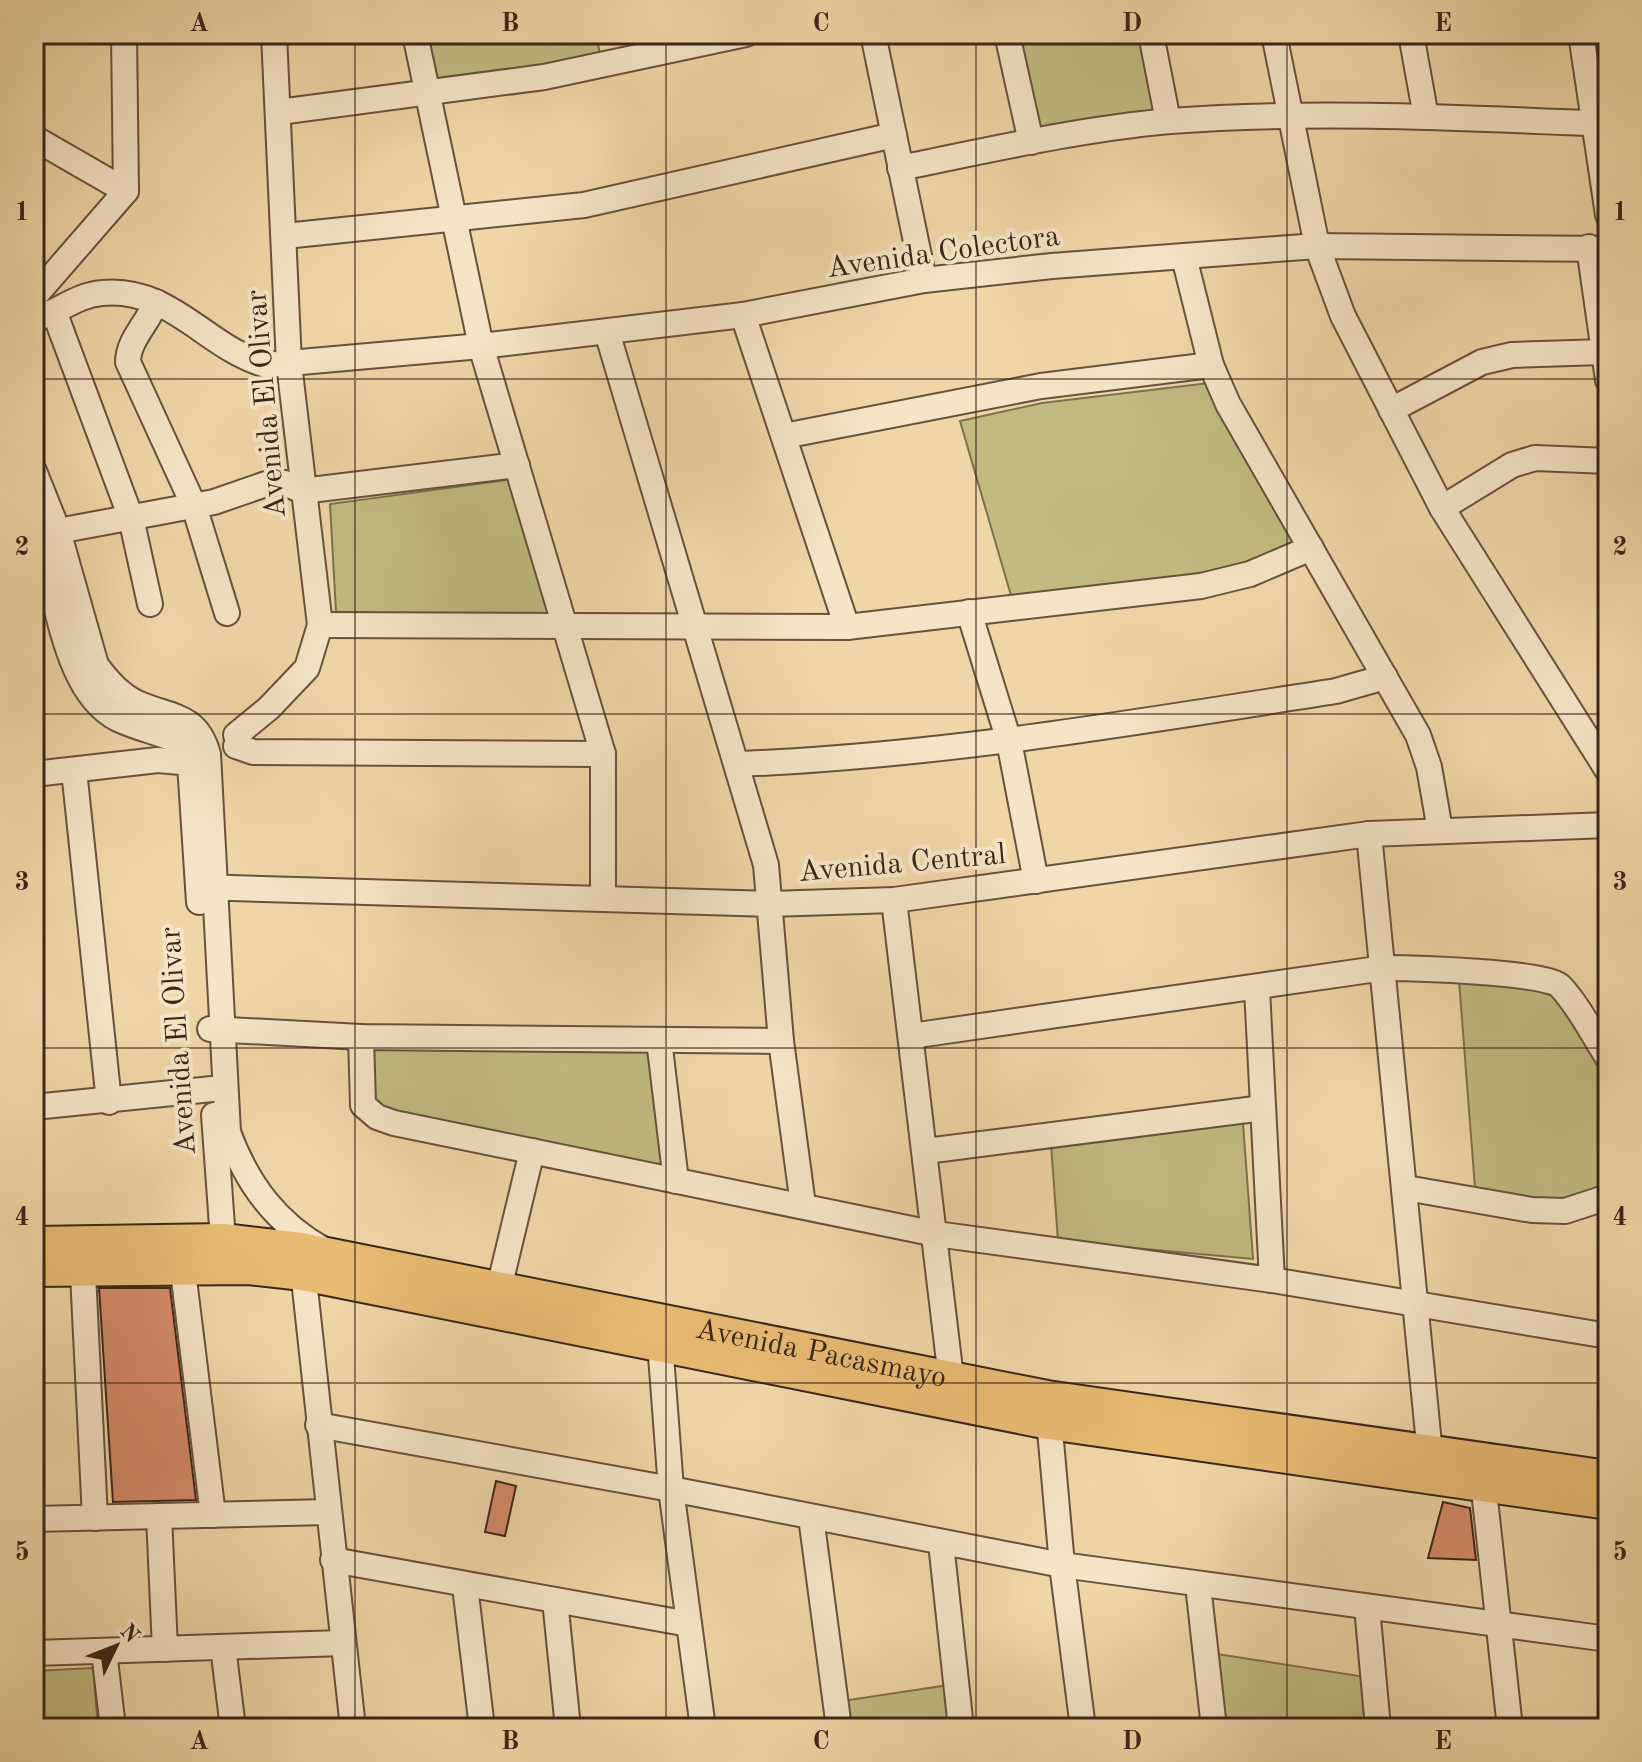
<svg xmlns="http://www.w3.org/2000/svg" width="1642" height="1762" viewBox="0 0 1642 1762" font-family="'Old Standard TT',serif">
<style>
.green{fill:#c1bb82;stroke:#7e704d;stroke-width:2}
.building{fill:#d58a6b;stroke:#3a2618;stroke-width:2}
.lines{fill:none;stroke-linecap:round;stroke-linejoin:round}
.minor-casing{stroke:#67523c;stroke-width:28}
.major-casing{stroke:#3a2618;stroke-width:36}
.minor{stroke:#f5e4c6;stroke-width:24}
.major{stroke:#e8bb74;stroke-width:32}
.grid{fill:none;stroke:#3a2618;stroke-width:2;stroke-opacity:0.55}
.labels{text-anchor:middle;stroke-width:8;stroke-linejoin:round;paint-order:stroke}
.street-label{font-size:30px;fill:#3a2618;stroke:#f5e4c6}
.neatline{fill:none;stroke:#3a2618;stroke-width:3}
.grid-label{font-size:26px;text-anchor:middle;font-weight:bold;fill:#3a2618}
</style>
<rect width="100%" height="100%" fill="#efd6a8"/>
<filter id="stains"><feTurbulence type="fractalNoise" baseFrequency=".0025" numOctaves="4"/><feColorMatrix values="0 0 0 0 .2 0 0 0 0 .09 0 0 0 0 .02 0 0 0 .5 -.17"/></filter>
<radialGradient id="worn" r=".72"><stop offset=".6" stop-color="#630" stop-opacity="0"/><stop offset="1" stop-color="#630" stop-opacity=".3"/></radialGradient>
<!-- green -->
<g class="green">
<polygon points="429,34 596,34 600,54 436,84"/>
<polygon points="1014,34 1142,34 1158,115 1038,135"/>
<polygon points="1209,383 1298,544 1250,565 1197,578 1012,599 960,421 1042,403"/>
<polygon points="513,479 555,616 336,612 330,504"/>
<polygon points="1459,980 1552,990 1608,1073 1608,1189 1565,1203 1475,1188"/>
<polygon points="373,1046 650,1051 664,1167 383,1110 374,1096"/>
<polygon points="1243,1123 1253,1259 1058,1241 1051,1144"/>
<polygon points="1217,1654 1366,1677 1371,1728 1225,1728"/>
<polygon points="93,1668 98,1728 34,1728 34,1671"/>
<polygon points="949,1685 954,1728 845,1728 842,1701"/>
</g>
<!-- building -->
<g class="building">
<polygon points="99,1288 170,1288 196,1500 113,1502"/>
<polygon points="496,1481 516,1486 505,1536 485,1532"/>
<polygon points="1443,1502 1470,1508 1476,1560 1428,1558"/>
</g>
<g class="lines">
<!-- minor casing -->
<g class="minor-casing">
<g id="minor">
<polyline points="415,34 481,346 603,754 603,899"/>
<polyline points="873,34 924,280"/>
<polyline points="1007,34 1031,142"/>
<polyline points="1151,34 1168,121"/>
<polyline points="1274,34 1317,246 1343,316 1442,508 1608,771"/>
<polyline points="1411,34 1426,117"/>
<polyline points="1581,34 1608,215"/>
<polyline points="279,112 544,77 746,34"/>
<polyline points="34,138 126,191"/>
<path d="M900,168c89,-18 180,-39 270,-47 145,-11 293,-3 438,3"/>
<polyline points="285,236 584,205 894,135"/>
<polyline points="1589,247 1608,380"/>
<polyline points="1184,257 1211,365 1228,404 1418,735 1429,767 1440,830"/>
<polyline points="34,297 126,191 124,34"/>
<path d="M156,302c-8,21 -28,38 -28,60l66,144 33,107"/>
<polyline points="55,314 131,518 150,604"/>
<polyline points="743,315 847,627"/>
<path d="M34,319c24,-6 42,-24 68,-26 69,-7 106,57 165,72l214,-19 262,-31 181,-35 128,-14 265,-20 291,3"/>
<polyline points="607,332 766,865 781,1041 803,1205"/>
<polyline points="1391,410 1482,362 1512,355 1604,352"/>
<polyline points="784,436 1041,386 1211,365"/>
<path d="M34,471l24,60 38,134c10,14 24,30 41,38 34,15 59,10 71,51l20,378c19,52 48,91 96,118"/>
<polyline points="1442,508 1512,465 1535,458 1608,461"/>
<path d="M34,531c24,56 27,159 84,188 21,10 44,14 65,24l7,21 9,138"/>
<polyline points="58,531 214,502 266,484 285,483 302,491 517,465"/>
<polyline points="969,612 1009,741 1036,881"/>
<polyline points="320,625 847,627 1201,586 1250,574 1311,548"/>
<polyline points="236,735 269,708 307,668 320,625 289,364 274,34"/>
<polyline points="236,746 253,752 603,754"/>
<path d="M738,764c201,-8 399,-42 598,-73l49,-14"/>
<polyline points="74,770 109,1102"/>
<polyline points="34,774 158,760 203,764"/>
<polyline points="1369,834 1430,1454"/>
<polyline points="198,887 770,904 894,900 1369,834 1608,825"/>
<polyline points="894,900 951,1378"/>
<polyline points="1257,989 1272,1280"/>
<polyline points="210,1029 361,1037 781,1041"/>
<path d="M911,1036l473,-68c27,0 163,4 176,18 19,20 33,49 48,72"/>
<polyline points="361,1037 363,1105 377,1117 394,1123 936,1234 1272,1280 1608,1336"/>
<polyline points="659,1040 676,1181"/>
<polyline points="34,1107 212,1089"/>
<polyline points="214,1115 223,1240"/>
<polyline points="926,1151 1263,1108"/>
<polyline points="1406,1188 1532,1210 1565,1211 1608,1197"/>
<polyline points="82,1253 95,1518"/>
<polyline points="181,1255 213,1515"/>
<polyline points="302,1261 353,1728"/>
<polyline points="499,1288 532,1151"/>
<polyline points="659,1329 671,1489 703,1728"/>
<polyline points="1048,1408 1062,1565 1083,1728"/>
<polyline points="318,1425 671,1489 1062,1565 1608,1639"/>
<polyline points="1482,1472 1510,1728"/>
<polyline points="159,1516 165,1649"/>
<polyline points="811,1517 839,1728"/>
<polyline points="34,1519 328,1512"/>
<polyline points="941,1543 961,1728"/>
<polyline points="333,1560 689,1624"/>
<polyline points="1198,1585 1214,1728"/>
<polyline points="465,1586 482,1728"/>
<polyline points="555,1600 568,1728"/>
<polyline points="1367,1607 1378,1728"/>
<polyline points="223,1647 233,1728"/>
<polyline points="104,1651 113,1728"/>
<polyline points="34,1653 343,1643"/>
</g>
</g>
<!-- major casing -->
<g class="major-casing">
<g id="major">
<path id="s1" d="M34,1243l189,-3 78,9 746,148 561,80"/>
<polyline points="34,1270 248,1268 303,1274 1049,1423 1608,1503"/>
</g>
</g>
<!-- minor -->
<use href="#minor" class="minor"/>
<!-- major -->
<use href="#major" class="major"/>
</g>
<!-- grid -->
<path class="grid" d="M355,34v1694M666,34v1694M976,34v1694M1287,34v1694M34,379h1574M34,714h1574M34,1048h1574M34,1383h1574"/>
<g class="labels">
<!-- street labels -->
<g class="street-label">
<text transform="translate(943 251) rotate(-8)" y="10">Avenida Colectora</text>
<text transform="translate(265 404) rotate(-95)" y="10">Avenida El Olivar</text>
<text transform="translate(902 862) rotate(-5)" y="10">Avenida Central</text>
<text transform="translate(177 1041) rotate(-94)" y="10">Avenida El Olivar</text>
<text dy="10" stroke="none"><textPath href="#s1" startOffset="798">Avenida Pacasmayo</textPath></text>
</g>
</g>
<!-- margin -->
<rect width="1642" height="1762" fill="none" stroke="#efd6a8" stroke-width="88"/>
<!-- north arrow -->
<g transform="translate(116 1646) rotate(47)" stroke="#f5e4c6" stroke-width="6" paint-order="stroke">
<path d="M0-6L14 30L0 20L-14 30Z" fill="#3a2618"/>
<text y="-12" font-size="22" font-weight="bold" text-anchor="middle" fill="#3a2618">N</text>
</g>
<rect x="44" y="44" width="1554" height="1674" class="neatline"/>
<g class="grid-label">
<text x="199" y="31">A</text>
<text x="510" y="31">B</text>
<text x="821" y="31">C</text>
<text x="1132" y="31">D</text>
<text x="1443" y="31">E</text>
<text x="22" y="220">1</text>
<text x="1620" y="220">1</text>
<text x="22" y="555">2</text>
<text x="1620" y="555">2</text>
<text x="22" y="890">3</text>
<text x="1620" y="890">3</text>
<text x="22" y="1225">4</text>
<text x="1620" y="1225">4</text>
<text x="22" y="1560">5</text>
<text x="1620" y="1560">5</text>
<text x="199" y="1749">A</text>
<text x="510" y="1749">B</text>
<text x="821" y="1749">C</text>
<text x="1132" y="1749">D</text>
<text x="1443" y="1749">E</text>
</g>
<rect width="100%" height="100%" filter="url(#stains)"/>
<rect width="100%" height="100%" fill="url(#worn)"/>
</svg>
